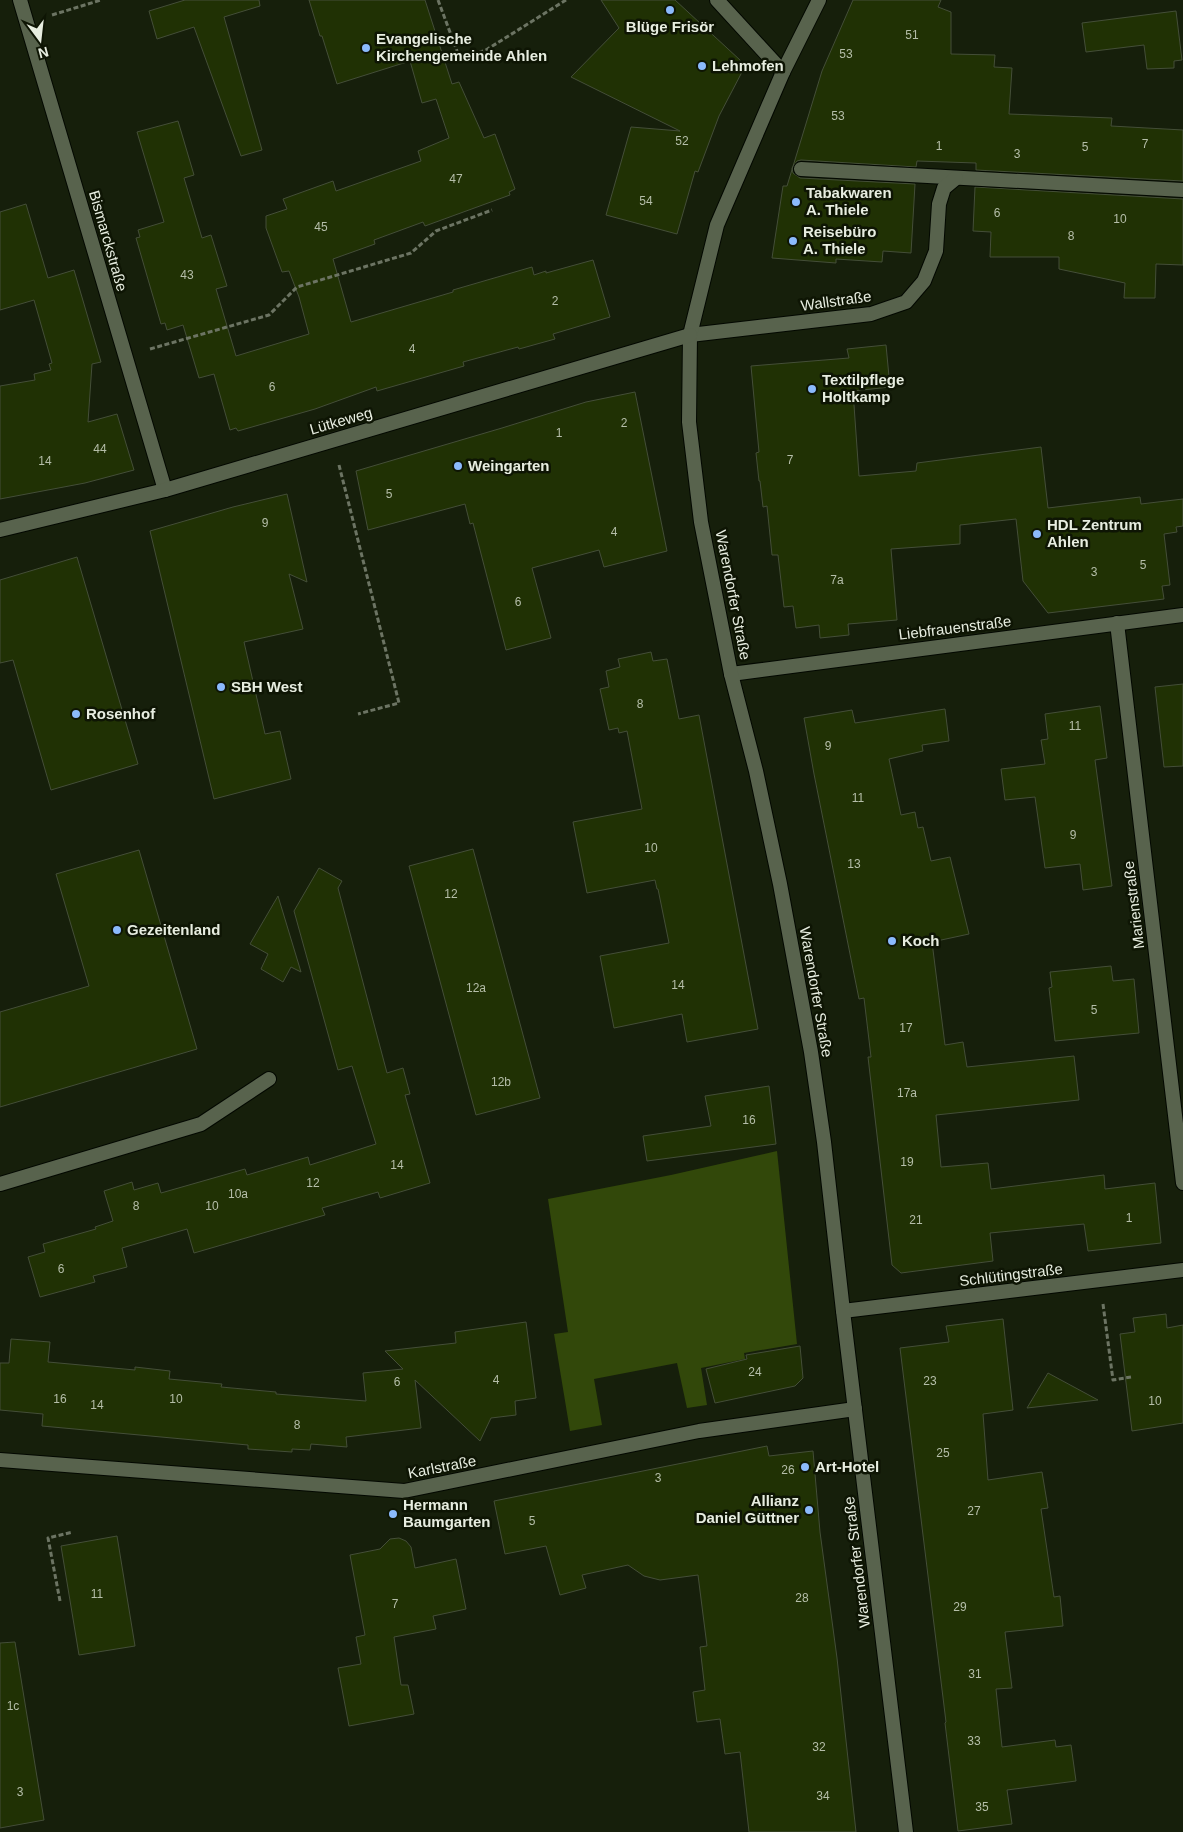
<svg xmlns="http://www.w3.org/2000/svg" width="1183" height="1832" viewBox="0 0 1183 1832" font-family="Arial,sans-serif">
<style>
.green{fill:#32480a}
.building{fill:#203104;stroke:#444e38}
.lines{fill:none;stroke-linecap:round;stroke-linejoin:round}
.minor-casing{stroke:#030800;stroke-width:16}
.tertiary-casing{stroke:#030800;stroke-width:16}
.path{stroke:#6c7463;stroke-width:3;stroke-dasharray:5 2.5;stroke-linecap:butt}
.minor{stroke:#58634d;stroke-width:14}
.tertiary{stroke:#58634d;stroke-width:14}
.poi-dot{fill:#8bbafc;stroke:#0e1504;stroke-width:2}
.labels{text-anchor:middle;stroke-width:5;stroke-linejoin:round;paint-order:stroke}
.number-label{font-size:12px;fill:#b5bea9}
.poi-label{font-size:15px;font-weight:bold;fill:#e7ede0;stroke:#0e1504;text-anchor:start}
.street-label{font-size:15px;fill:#e7ede0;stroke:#0e1504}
</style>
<rect width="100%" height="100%" fill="#161f0b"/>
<!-- green -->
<polygon class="green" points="777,1151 797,1344 744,1353 745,1359 701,1368 707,1405 687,1408 677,1363 594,1379 602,1425 570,1431 554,1334 568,1332 548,1199 671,1175"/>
<!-- building -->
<g class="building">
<polygon points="185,0 259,0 260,6 224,17 262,150 241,156 194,27 157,39 149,11"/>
<polygon points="309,0 425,0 452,84 459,82 484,138 495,134 515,189 509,192 510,195 425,226 423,222 374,240 375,244 333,259 351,322 453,292 453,290 532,267 534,275 546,271 546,273 593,260 610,317 553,334 555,339 519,349 518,347 463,362 464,366 377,391 376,387 315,409 238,431 236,428 230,430 214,374 199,378 183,325 167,330 165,323 161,324 136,238 140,237 138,230 164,222 137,132 178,121 194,175 184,178 202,238 211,235 227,286 216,289 236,356 309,334 299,297 289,271 282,272 266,228 266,216 287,209 283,199 333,181 336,191 421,161 418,151 449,138 436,99 422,103 410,61 337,84 322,36 320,36"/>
<polygon points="601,0 675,0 740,60 742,72 719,116 698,172 695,171 677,234 606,215 631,127 680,131 571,77 619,28"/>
<polygon points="853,0 941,0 938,7 951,12 951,54 995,55 994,67 1012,68 1009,114 1112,118 1111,126 1183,130 1183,181 976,170 976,163 917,161 916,167 801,160 797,161 792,168 793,173 800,178 915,184 911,253 883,251 882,262 836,259 836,263 772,258 783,186 787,186 822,71"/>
<polygon points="1176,11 1182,60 1174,61 1174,68 1147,69 1144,45 1086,52 1082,23"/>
<polygon points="975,187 1183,199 1183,265 1156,264 1155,298 1124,298 1125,283 1059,269 1059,257 990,257 991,232 973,231"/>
<polygon points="26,204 48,278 74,270 101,362 92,364 88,422 117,414 134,470 85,483 0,499 0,386 35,380 34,374 51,370 49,364 52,363 34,300 0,310 0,212"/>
<polygon points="886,345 890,387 853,391 859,476 916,471 917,463 1041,447 1048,508 1140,497 1141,504 1183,499 1183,526 1176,527 1177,532 1164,534 1170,585 1162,586 1164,599 1048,613 1023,581 1016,519 960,525 960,544 891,549 897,620 848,624 849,635 820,638 819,625 796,628 793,606 784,607 778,555 772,555 767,506 763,507 760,481 759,481 756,453 759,452 751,366 849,358 847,349"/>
<polygon points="635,392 667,551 604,567 599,550 532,568 551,638 506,650 473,523 470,524 465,504 368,530 356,471 502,428 586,402"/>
<polygon points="287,494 307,582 289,574 303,629 244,642 265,734 280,731 291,779 214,799 150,531 233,507"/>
<polygon points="77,557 138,764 51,790 13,660 0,663 0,580"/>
<polygon points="651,652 653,661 667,659 679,719 699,715 758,1029 687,1042 682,1014 614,1028 600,956 669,943 658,889 657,889 655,880 587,893 573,822 642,809 627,731 619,733 618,728 609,730 600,689 609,687 606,671 620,667 618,659"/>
<polygon points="1183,684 1183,766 1164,767 1155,687"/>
<polygon points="1100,706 1107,758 1095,760 1112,886 1083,890 1080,864 1045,868 1035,797 1005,800 1001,769 1045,764 1041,740 1048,739 1045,714"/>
<polygon points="945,709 949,741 922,745 923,751 889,759 901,815 915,812 918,828 923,827 931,861 950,857 969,934 932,942 945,1045 963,1042 967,1067 1074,1056 1079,1100 936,1115 941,1167 988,1163 991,1189 1104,1175 1105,1189 1155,1183 1161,1243 1088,1251 1084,1224 990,1233 993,1261 901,1273 892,1265 868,1057 871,1057 864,998 859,999 814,774 804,718 852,710 855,723"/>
<polygon points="473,849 540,1098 476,1115 409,866"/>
<polygon points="139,850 197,1049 0,1107 0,1012 89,986 56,874"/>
<polygon points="319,868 342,881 338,888 387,1073 403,1068 410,1094 405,1095 430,1183 380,1198 378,1192 322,1208 325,1215 194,1253 187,1229 122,1248 127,1267 93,1276 95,1282 40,1297 28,1257 45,1252 43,1244 96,1229 95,1227 113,1221 104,1191 132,1182 134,1190 158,1183 161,1193 245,1169 247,1175 308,1157 310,1165 376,1144 352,1066 338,1070 294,911"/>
<polygon points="278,896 301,972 291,967 283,982 261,969 268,954 250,944"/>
<polygon points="1111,966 1113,981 1134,979 1139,1033 1055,1041 1049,988 1052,987 1050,972"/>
<polygon points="769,1086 776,1144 647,1161 643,1136 711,1126 705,1096"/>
<polygon points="1166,1314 1167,1328 1183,1325 1183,1423 1132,1431 1120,1334 1135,1332 1133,1318"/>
<polygon points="1003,1319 1013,1410 983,1414 988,1480 1042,1472 1048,1508 1041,1509 1054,1597 1060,1596 1063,1626 1005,1632 1012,1688 996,1689 1002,1747 1055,1740 1056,1747 1071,1745 1076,1781 1007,1790 1012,1824 958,1831 945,1723 946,1722 900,1348 949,1342 946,1326"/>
<polygon points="526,1322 536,1398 515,1401 516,1415 491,1418 480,1441 415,1380 421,1428 346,1437 347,1447 311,1444 310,1450 292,1449 292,1452 248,1449 248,1445 42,1426 43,1414 0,1410 0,1363 9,1363 11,1339 50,1342 48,1362 135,1370 135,1367 170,1371 169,1379 222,1384 221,1387 276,1392 276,1394 366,1401 363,1373 403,1369 385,1351 456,1343 455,1332"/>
<polygon points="800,1346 803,1378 795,1386 715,1403 706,1369 747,1359 746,1355"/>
<polygon points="1048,1373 1098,1400 1027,1408"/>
<polygon points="767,1446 769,1456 813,1451 820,1532 837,1658 856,1832 749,1832 740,1752 725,1754 720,1719 697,1722 693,1692 705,1690 700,1647 707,1646 698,1575 660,1580 644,1576 628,1565 582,1575 586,1588 560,1595 546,1546 505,1554 494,1501"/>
<polygon points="117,1536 135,1646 79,1655 61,1546"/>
<polygon points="399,1538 406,1541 411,1547 415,1568 456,1559 466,1609 433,1616 436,1629 394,1637 401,1685 408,1685 414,1714 349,1726 338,1668 361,1664 356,1637 365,1635 350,1555 380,1549 390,1539"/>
<polygon points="15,1642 44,1820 0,1828 0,1643"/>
</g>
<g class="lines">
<!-- minor casing -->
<g class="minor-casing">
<g id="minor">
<polyline points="20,0 165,490"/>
<polyline points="783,72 819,0"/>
<polyline points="801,169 1183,190"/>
<polyline points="690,335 871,314 906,302 924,281 936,251 939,204 944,188 956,178"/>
<polyline points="1117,623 1183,1183"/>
<polyline points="731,674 1183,615"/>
<polyline points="0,1184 201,1124 269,1079"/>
<polyline points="843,1311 1183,1270"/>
<polyline points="0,1460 404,1491 699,1431 855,1409"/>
</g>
</g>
<!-- tertiary casing -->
<g class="tertiary-casing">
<g id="tertiary">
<polyline points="717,0 783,72 717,225 690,335 689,422 701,522 731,674 756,771 780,884 811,1052 824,1142 843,1311 906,1832"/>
<polyline points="0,530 165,490 690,335"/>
</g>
</g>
<!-- path -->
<g class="path">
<polyline points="438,0 460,59 486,50 566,0"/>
<polyline points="52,15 101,0"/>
<polyline points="150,349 269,315 297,287 411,253 436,231 492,210"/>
<polyline points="339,465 399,703 358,714"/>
<polyline points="1103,1304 1113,1380 1131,1377"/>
<polyline points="60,1601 48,1538 73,1532"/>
</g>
<!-- minor -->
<use href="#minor" class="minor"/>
<!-- tertiary -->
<use href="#tertiary" class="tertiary"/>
</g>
<!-- markers -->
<g class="poi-dot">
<circle cx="670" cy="10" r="5"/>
<circle cx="366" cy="48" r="5"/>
<circle cx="702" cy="66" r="5"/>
<circle cx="796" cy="202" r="5"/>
<circle cx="793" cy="241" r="5"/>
<circle cx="812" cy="389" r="5"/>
<circle cx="458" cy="466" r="5"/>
<circle cx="1037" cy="534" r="5"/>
<circle cx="221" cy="687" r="5"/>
<circle cx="76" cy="714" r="5"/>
<circle cx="117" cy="930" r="5"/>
<circle cx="892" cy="941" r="5"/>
<circle cx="805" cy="1467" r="5"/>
<circle cx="809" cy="1510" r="5"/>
<circle cx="393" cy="1514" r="5"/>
</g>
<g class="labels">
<!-- number labels -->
<g class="number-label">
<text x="912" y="39">51</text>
<text x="846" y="58">53</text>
<text x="838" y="120">53</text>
<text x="682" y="145">52</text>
<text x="1145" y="148">7</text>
<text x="939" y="150">1</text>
<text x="1085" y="151">5</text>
<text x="1017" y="158">3</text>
<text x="456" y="183">47</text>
<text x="646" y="205">54</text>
<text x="997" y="217">6</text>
<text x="1120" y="223">10</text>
<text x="321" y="231">45</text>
<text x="1071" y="240">8</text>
<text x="187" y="279">43</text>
<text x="555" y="305">2</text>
<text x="412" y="353">4</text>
<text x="272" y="391">6</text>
<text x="624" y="427">2</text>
<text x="559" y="437">1</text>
<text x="100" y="453">44</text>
<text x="790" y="464">7</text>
<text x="45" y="465">14</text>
<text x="389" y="498">5</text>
<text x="265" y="527">9</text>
<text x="614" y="536">4</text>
<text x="1143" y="569">5</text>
<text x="1094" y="576">3</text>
<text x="837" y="584">7a</text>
<text x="518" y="606">6</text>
<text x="640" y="708">8</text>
<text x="1075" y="730">11</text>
<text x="828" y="750">9</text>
<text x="858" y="802">11</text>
<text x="1073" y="839">9</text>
<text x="651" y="852">10</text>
<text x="854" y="868">13</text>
<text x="451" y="898">12</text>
<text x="678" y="989">14</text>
<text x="476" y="992">12a</text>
<text x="1094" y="1014">5</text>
<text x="906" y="1032">17</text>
<text x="501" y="1086">12b</text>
<text x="907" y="1097">17a</text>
<text x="749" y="1124">16</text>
<text x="907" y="1166">19</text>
<text x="397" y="1169">14</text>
<text x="313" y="1187">12</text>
<text x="238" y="1198">10a</text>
<text x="136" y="1210">8</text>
<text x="212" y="1210">10</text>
<text x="1129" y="1222">1</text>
<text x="916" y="1224">21</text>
<text x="61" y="1273">6</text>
<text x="755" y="1376">24</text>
<text x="496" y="1384">4</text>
<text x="930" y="1385">23</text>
<text x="397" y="1386">6</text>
<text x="60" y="1403">16</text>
<text x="176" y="1403">10</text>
<text x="1155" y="1405">10</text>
<text x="97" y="1409">14</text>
<text x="297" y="1429">8</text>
<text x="943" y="1457">25</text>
<text x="788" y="1474">26</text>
<text x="658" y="1482">3</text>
<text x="974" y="1515">27</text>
<text x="532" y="1525">5</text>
<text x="97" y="1598">11</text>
<text x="802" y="1602">28</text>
<text x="395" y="1608">7</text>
<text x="960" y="1611">29</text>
<text x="975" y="1678">31</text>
<text x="13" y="1710">1c</text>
<text x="974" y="1745">33</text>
<text x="819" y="1751">32</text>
<text x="20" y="1796">3</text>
<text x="823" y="1800">34</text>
<text x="982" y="1811">35</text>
</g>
<!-- poi labels -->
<g class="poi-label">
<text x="670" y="32" text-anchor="middle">Blüge Frisör</text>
<text x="376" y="44">Evangelische<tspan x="376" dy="17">Kirchengemeinde Ahlen</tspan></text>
<text x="712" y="71">Lehmofen</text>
<text x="806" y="198">Tabakwaren<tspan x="806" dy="17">A. Thiele</tspan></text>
<text x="803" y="237">Reisebüro<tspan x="803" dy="17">A. Thiele</tspan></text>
<text x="822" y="385">Textilpflege<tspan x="822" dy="17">Holtkamp</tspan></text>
<text x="468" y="471">Weingarten</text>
<text x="1047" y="530">HDL Zentrum<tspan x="1047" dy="17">Ahlen</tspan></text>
<text x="231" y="692">SBH West</text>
<text x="86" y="719">Rosenhof</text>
<text x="127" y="935">Gezeitenland</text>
<text x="902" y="946">Koch</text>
<text x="815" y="1472">Art-Hotel</text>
<text x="799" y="1506" text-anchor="end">Allianz<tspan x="799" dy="17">Daniel Güttner</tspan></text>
<text x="403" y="1510">Hermann<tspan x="403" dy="17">Baumgarten</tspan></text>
</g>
<!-- street labels -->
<g class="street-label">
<text transform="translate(108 241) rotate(74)" y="5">Bismarckstraße</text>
<text transform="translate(836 301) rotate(-8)" y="5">Wallstraße</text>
<text transform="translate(341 421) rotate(-16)" y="5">Lütkeweg</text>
<text transform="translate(733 595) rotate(79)" y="5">Warendorfer Straße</text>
<text transform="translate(955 628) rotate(-7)" y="5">Liebfrauenstraße</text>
<text transform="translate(1134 905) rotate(-97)" y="5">Marienstraße</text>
<text transform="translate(816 992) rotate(80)" y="5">Warendorfer Straße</text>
<text transform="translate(1011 1275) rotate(-7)" y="5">Schlütingstraße</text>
<text transform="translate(442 1467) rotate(-11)" y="5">Karlstraße</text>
<text transform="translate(857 1562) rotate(-97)" y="5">Warendorfer Straße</text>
</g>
</g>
<!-- north arrow -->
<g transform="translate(40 40) rotate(165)" stroke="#0e1504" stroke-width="4" paint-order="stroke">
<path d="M0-4L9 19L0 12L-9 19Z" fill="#e7ede0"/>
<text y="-8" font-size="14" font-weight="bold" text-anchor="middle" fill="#e7ede0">N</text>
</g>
</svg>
